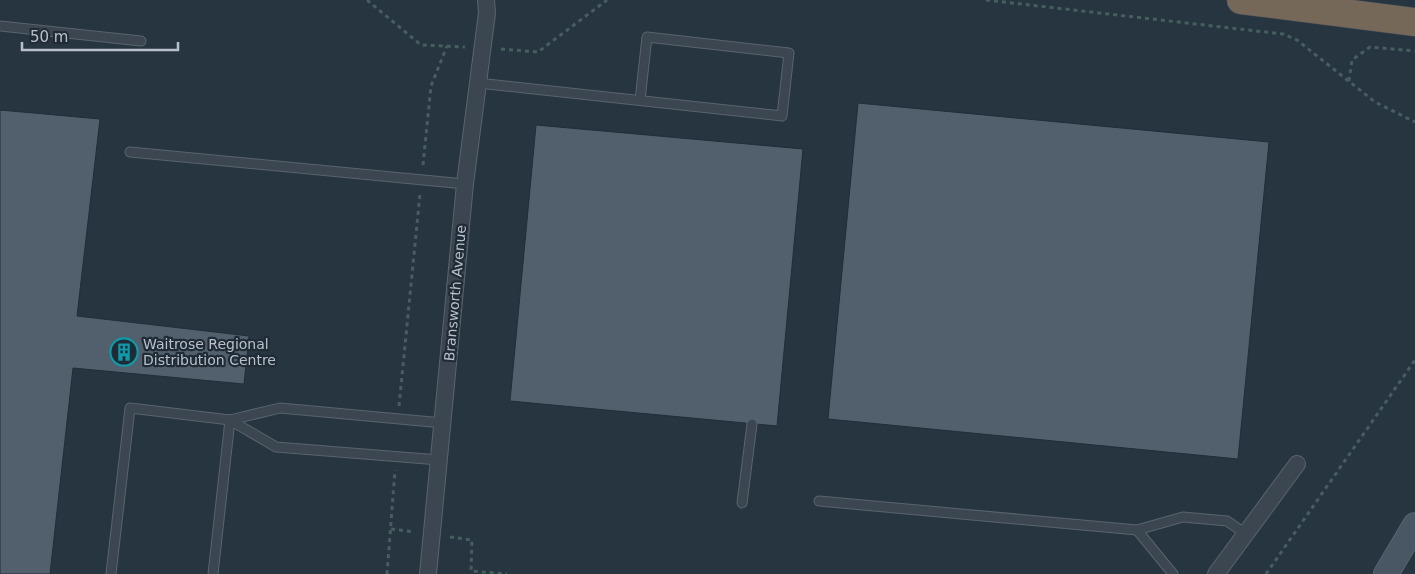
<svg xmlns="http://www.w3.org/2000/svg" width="1415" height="574" viewBox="0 0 1415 574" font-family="'DejaVu Sans',sans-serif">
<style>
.building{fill:#52606e;stroke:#222d38}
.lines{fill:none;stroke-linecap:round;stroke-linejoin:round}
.lane-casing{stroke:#59646e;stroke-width:11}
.street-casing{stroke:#59646e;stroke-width:18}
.secondary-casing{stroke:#59646e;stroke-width:26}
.highway-casing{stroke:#46515b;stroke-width:29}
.path{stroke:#475e5e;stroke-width:3;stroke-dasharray:4 4;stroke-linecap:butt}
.lane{stroke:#3b4651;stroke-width:9}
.street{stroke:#3b4651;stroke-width:16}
.secondary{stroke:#495664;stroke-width:24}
.highway{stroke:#766858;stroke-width:28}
.labels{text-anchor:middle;stroke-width:4.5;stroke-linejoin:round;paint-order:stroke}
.street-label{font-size:14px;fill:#b8c1cb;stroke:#202b36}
.poi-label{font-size:14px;fill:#b8c1cb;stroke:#202b36;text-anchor:start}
</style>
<rect width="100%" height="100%" fill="#273541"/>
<!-- building -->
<g class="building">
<polygon points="858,103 1269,142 1238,459 828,419"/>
<polygon points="0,110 100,119 77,316 249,336 244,384 73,368 50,574 0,574"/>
<polygon points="536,125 803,149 777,426 510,401"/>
</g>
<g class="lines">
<!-- lane casing -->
<g class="lane-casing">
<g id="lane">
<polyline points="0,26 141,41"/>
<polyline points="478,83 782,116 789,53 647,37 640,100"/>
<polyline points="130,152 465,184"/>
<polyline points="230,420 276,447 439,460"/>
<polyline points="819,501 1137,530 1183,517 1227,521 1246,534"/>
<polyline points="742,503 752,424"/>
<polyline points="1137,530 1173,574"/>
<polyline points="111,574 130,408 230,420 280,408 443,423"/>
<polyline points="213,574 230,420"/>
</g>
</g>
<!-- street casing -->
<g class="street-casing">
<g id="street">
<polyline points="428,574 465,184 487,13 486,0"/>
<polyline points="1216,574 1297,464"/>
</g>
</g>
<!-- secondary casing -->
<g class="secondary-casing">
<polyline id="secondary" points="1386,574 1415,525"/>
</g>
<!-- highway casing -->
<g class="highway-casing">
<polyline id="highway" points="1241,0 1415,22"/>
</g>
<!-- path -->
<g class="path">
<polyline points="367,0 421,45 465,47"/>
<polyline points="986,0 1283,34 1297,40 1375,102 1415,122"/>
<polyline points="501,49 538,52 607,0"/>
<polyline points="1349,81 1352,60 1370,47 1415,51"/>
<polyline points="423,165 431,86 447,46"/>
<polyline points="399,406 420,194"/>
<polyline points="391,529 414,532"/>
<polyline points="450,537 472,540 471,571 507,574"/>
<polyline points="387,574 395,470"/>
<polyline points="1266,574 1415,360"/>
</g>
<!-- lane -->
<use href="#lane" class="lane"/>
<!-- street -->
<use href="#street" class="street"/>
<!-- secondary -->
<use href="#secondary" class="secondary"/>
<!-- highway -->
<use href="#highway" class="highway"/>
</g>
<!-- icons -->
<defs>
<g id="building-ring" transform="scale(1.4375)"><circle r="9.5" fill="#202b36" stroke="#0f9aa8" stroke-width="1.5"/><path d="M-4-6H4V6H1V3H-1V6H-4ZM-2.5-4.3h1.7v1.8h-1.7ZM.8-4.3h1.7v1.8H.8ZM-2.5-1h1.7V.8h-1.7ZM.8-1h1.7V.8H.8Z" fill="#0f9aa8"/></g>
</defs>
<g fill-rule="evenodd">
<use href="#building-ring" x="124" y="352"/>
</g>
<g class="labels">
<!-- street labels -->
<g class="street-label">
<text transform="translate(455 293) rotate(-85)" y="5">Bransworth Avenue</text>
</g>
<!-- poi labels -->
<g class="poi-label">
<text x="143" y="349">Waitrose Regional<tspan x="143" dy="16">Distribution Centre</tspan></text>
</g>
</g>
<!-- scale -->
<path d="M22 42v8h156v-8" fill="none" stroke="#b8c1cb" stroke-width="2.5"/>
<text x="30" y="42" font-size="15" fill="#b8c1cb" stroke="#202b36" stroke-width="4" paint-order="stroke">50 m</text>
</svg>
